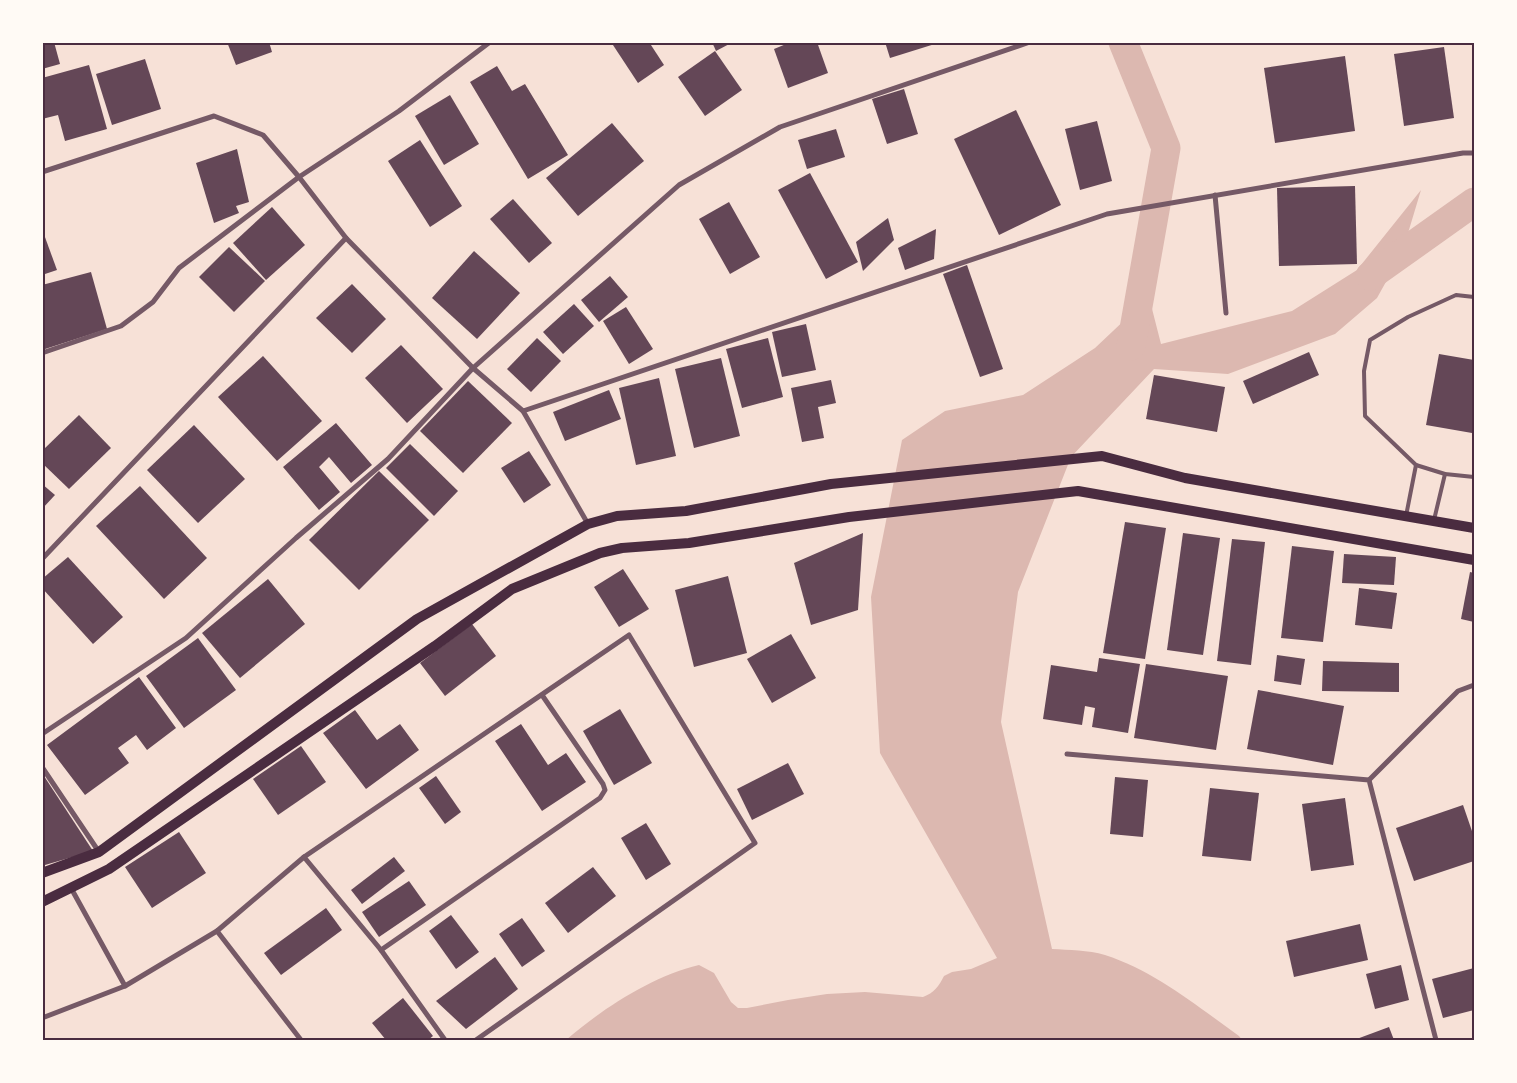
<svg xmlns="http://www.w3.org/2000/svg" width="1517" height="1083" viewBox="0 0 1517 1083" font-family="'PT Sans Narrow',sans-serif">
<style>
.water{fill:#dcb8b0}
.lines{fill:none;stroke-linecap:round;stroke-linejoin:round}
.canal{stroke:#dcb8b0;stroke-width:29}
.building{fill:#644757}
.service{stroke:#755966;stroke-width:4}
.minor{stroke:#755966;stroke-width:5}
.secondary{stroke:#4a2c40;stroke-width:10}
.neatline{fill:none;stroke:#4a2c40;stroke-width:2}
</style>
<rect width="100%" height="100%" fill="#f7e1d7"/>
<!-- water -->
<path class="water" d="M1421,190l-19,63 -25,45 -42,36 -107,40 -74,-5 -83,88 -53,135 -17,130 51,227c17,1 36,1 53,6 50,16 92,51 134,81l3,4h-676c36,-31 86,-64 133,-75l15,8 17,29 7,6h9l41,-8 39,-6 38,-2 58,5c11,-4 16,-11 21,-21l8,-4 19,-3 26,-11 -117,-205 -9,-156 31,-157 43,-29 78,-16 72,-47 54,-51 12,47 131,-33 65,-41z"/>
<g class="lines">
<!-- canal -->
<g class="canal">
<polyline points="1123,42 1166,148 1131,346"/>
<polyline points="1370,276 1474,202"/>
</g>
</g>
<!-- building -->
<g class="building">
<polygon points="42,42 54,42 60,64 42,69"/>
<polygon points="227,42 269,42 272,52 236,65"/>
<polygon points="611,42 649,42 664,65 638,83"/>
<polygon points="712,42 733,42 716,51"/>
<polygon points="791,42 817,42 828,73 788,88 774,49"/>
<polygon points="885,42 938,42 938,43 890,58"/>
<polygon points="1444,47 1454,118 1404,126 1394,54"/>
<polygon points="715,51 742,90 705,116 678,77"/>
<polygon points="1345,56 1355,131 1275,143 1264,68"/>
<polygon points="145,59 161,109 112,125 96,74"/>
<polygon points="89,65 107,129 65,141 58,115 42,119 42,78"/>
<polygon points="497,66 512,91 525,84 568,155 528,179 470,82"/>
<polygon points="904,89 918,134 887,144 872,99"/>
<polygon points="450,95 479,144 444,165 415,116"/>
<polygon points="1016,110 1061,205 999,235 954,139"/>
<polygon points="1097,121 1112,181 1080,190 1065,129"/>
<polygon points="612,123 644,161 578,216 546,178"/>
<polygon points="836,129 845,157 807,169 798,140"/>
<polygon points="420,140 462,206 430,227 388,161"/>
<polygon points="237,149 249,202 236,206 239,213 214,223 196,163"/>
<polygon points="810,173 858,262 826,279 778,190"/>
<polygon points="1355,186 1357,264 1279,266 1277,188"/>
<polygon points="513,199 552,243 529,263 490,219"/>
<polygon points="729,202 760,257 730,274 699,219"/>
<polygon points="272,207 305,245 266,280 233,243"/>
<polygon points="888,218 894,240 863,271 856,242"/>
<polygon points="42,229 57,270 42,275"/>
<polygon points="936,229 934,259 905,270 898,248"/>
<polygon points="229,247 265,281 234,312 199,277"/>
<polygon points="474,251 520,293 477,339 432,298"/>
<polygon points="967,265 1003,369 980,377 943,274"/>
<polygon points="91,272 107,329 42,350 42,285"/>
<polygon points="610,276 628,297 599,322 581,300"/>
<polygon points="352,284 386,319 352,353 316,318"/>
<polygon points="574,304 594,326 563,354 543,332"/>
<polygon points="626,307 653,349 629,364 603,321"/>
<polygon points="806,324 816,370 782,377 772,332"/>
<polygon points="537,338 561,361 531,392 507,369"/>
<polygon points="768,338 783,397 742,408 726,349"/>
<polygon points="401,345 443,389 407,423 365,378"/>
<polygon points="1309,352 1319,375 1253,404 1243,381"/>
<polygon points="1439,354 1474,360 1474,416 1472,433 1426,425"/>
<polygon points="263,356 322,421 277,461 218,397"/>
<polygon points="721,358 740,436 694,448 675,369"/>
<polygon points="1154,375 1225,387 1217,432 1146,419"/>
<polygon points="659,378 676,456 636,465 619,388"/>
<polygon points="831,380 836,403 818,407 824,438 802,442 791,388"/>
<polygon points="468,381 512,423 463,473 420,431"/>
<polygon points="609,390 621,419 565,441 553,412"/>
<polygon points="79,415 111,448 69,489 42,463 42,451"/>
<polygon points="336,423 372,465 351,483 329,457 319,467 340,492 319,510 283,467"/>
<polygon points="194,425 245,479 198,523 147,470"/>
<polygon points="410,444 458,491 434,516 386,468"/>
<polygon points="529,451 551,485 524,503 501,468"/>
<polygon points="379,471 429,520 359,590 309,540"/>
<polygon points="42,484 55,495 42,509"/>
<polygon points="140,486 207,558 164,599 96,526"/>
<polygon points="1125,522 1166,528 1145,659 1103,653"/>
<polygon points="863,533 858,610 811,625 794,563"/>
<polygon points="1183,533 1220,538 1203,655 1167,650"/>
<polygon points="1232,539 1265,542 1251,665 1217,661"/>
<polygon points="1292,546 1334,551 1323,642 1281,638"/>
<polygon points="1344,554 1396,557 1394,585 1342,583"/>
<polygon points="68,557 123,617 93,644 42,588 42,579"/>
<polygon points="623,569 649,609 619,627 594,587"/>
<polygon points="1470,572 1474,573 1474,622 1461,619"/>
<polygon points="728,576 747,653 694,667 675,590"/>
<polygon points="268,579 305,624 240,678 202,633"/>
<polygon points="1359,588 1397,593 1392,629 1355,625"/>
<polygon points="472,624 496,656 445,696 420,663"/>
<polygon points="791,634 816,678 772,703 747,659"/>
<polygon points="198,638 236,690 184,728 146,676"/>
<polygon points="1277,655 1305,659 1301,685 1274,681"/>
<polygon points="1099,658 1140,664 1128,733 1092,727 1095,708 1085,706 1082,725 1043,719 1051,665 1097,672"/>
<polygon points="1323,661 1399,663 1399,692 1322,691"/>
<polygon points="1146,664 1228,676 1216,750 1134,738"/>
<polygon points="139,677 176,728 147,750 136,735 118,748 129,763 85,795 47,745"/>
<polygon points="1258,690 1344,706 1333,765 1247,749"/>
<polygon points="620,709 652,763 614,785 583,731"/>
<polygon points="355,710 377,740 400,724 419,750 366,789 323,733"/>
<polygon points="521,724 548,765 566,753 586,782 542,811 495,741"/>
<polygon points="301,746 326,782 278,815 253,779"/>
<polygon points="788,763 804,794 752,820 737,789"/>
<polygon points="42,773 93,851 45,865 42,859"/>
<polygon points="436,776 461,812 445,824 419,788"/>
<polygon points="1115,777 1148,780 1143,837 1110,834"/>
<polygon points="1210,788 1259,793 1251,861 1202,856"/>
<polygon points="1345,798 1354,865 1311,871 1302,804"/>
<polygon points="1463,805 1474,837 1474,861 1414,881 1396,828"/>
<polygon points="646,823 671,864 646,880 621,838"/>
<polygon points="179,832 206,873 152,908 125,867"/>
<polygon points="394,857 405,871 362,904 351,890"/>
<polygon points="593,867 616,896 568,933 545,903"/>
<polygon points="409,881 426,905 379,937 362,912"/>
<polygon points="326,908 342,930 281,975 264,953"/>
<polygon points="451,915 479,952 456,969 429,931"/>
<polygon points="522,918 545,951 522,967 499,934"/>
<polygon points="1360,924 1368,960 1294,977 1286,941"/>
<polygon points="495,957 518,989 466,1029 436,1001"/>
<polygon points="1401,965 1409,1000 1375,1009 1366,974"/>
<polygon points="1474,968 1474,1010 1443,1018 1432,979"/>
<polygon points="403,998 433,1036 428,1040 386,1040 372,1023"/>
<polygon points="1389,1027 1394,1040 1354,1040"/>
</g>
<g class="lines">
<!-- service -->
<g class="service">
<polyline points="1474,297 1456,295 1408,317 1370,340 1364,371 1365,416 1416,465 1445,474 1474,477"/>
<polyline points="1406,516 1416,465"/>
<polyline points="1434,520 1445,474"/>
</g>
<!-- minor -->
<g class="minor">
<polyline points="42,172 214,116 263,135 299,177 346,238 473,368 523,411 588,524"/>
<polyline points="1215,195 1226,313"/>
<polyline points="42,353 121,326 153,302 179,268 299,177 399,111 490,42"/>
<polyline points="523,411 1107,214 1463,153 1474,153"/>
<polyline points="42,559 346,238"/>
<polyline points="42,734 186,638 296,538 388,459 473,368 679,185 780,127 1030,42"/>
<polyline points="1067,754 1369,780 1436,1040"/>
<polyline points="42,767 99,852"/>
<polyline points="1369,780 1458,691 1474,685"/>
<polyline points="304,857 381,950 445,1040"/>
<polyline points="71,888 125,986"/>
<polyline points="217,931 301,1040"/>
<polyline points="381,950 600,798 605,790 603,784 542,695"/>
<polyline points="42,1018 125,986 217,931 304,857 629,635 755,843 476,1040"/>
</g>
<!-- secondary -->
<g class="secondary">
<polyline points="42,873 99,852 417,619 588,524 617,516 686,511 831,484 1102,456 1185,478 1474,528"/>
<polyline points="42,902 109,869 435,646 512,589 600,553 622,548 689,543 849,517 1078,491 1474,560"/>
</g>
</g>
<!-- border -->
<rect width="1517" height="1083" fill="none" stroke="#fffaf5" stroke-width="88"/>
<rect x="44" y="44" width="1429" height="995" class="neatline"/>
</svg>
